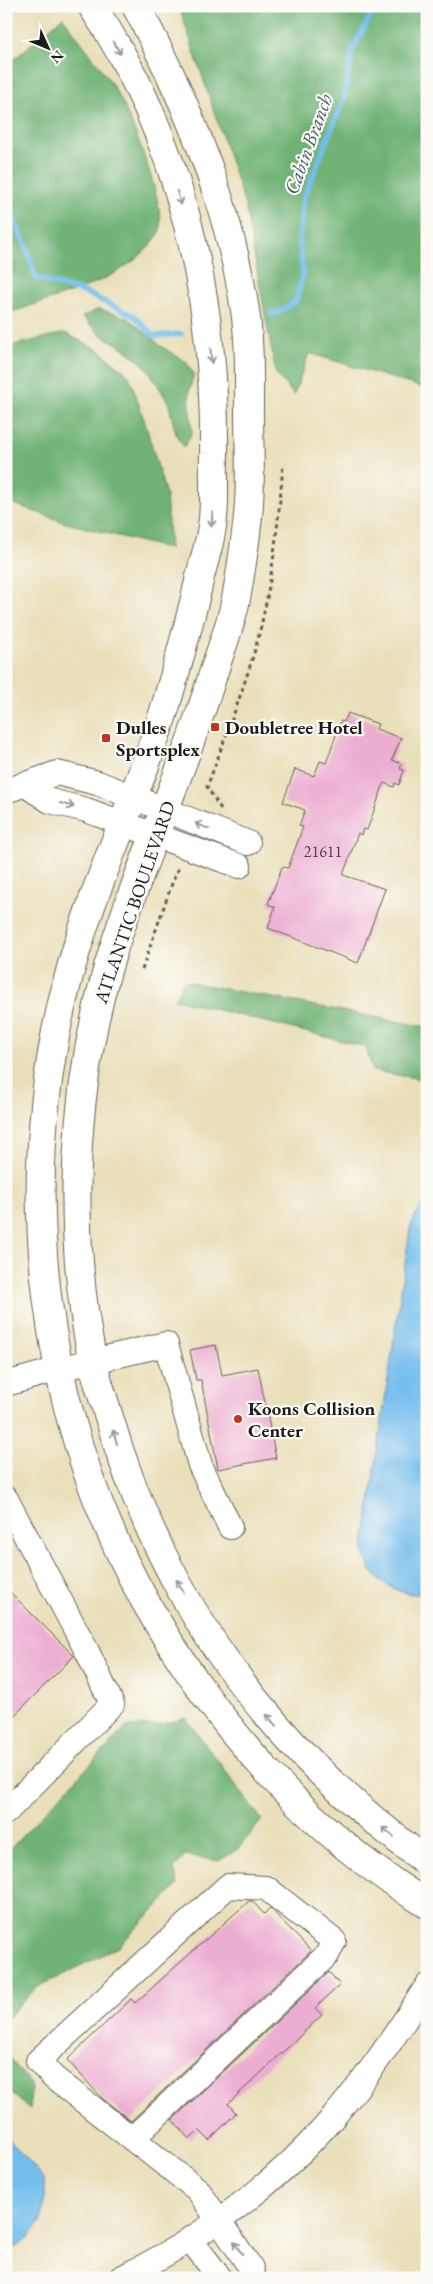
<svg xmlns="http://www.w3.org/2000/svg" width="433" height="2284" viewBox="0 0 433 2284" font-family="'EB Garamond',serif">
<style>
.forest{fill:#71b377;stroke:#46684a}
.water{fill:#73bdec;stroke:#486c84}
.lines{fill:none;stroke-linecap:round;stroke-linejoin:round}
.stream{stroke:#73bdec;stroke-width:5.5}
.building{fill:#ecaed1}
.minor-casing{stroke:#646053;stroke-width:26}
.major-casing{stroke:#646053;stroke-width:30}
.path{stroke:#646053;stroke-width:3;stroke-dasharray:4 4;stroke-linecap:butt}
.minor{stroke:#fff;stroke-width:24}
.major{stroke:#fff;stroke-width:28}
.oneway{stroke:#999}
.poi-dot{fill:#c8321e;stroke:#fdfcf7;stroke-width:2}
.labels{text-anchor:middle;stroke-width:4.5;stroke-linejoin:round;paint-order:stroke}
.number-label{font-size:16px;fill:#504049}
.poi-label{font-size:19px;font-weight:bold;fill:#1c1c1c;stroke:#fdfcf7;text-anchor:start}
.street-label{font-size:19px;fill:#1c1c1c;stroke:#fdfcf7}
.water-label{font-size:20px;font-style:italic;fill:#3f5c6f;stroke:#fdfcf7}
</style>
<rect width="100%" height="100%" fill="#fdfcf7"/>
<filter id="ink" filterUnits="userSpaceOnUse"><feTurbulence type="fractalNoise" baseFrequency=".02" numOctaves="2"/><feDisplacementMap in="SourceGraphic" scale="10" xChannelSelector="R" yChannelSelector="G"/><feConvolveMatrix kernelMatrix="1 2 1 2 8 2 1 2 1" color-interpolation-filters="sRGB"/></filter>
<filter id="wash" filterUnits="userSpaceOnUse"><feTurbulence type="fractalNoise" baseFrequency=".0096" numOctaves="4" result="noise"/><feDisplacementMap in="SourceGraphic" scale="20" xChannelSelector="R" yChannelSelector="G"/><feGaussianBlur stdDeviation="1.12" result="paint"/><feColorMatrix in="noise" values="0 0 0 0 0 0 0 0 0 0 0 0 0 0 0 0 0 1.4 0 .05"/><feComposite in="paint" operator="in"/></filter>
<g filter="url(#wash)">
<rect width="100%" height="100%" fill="#e9dfba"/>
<!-- forest -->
<g class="forest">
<polygon points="179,6 427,6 427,389 309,353 294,395 276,374 245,205"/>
<path d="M63,17c17,25 43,55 57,81 11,21 51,118 38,137 -31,47 -101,61 -152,79v-248z"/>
<polygon points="99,309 128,318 161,346 186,362 194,374 189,392 192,434 184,447 176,434 168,402 148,369 125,349 101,335 82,317"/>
<polygon points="65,333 99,350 129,375 147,429 166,495 170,549 66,523 6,501 6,347"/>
<polygon points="184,981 427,1027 427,1080 373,1071 366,1047 174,999"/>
<polygon points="186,1718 262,1820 238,1849 219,1861 186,1855 174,1868 178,1885 118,1947 36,1988 6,2019 6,1853 126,1727 159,1725"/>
<polygon points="6,2054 31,2084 30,2109 6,2089"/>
</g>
<!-- water -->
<g class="water">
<path d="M427,1202v391c-18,5 -42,-6 -54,-20 -5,-6 -7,-16 -10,-23l48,-327 10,-18z"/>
<path d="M6,2136l38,43c1,47 -1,47 -38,75z"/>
</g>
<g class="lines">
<!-- stream -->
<g class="stream">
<polyline points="6,204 25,243 36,278 84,292 134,316 154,336 181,334"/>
<polyline points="271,314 279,312 296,301 303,273 299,240 303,199 344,99 352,51 376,6"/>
</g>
</g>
<g id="blocks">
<!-- building -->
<g class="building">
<polygon points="348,713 378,724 376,729 401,738 392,760 402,764 400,769 404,770 399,785 395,783 394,787 384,783 367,830 363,829 361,835 358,833 343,875 385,889 358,963 268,928 275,907 268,904 282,867 288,868 303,827 299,826 305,810 283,802 295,769 314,776 320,761 326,763 341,721 344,722"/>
<polygon points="216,1345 222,1375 258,1368 276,1458 218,1469 201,1380 196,1380 190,1350"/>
<polygon points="6,1588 74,1656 6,1724"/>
<polygon points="249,1901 252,1901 264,1914 270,1908 274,1912 311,1951 131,2121 103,2099 67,2060 131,1999 135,2003"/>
<polygon points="329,1972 340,1985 315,2008 322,2015 228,2104 236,2113 209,2140 199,2130 189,2139 172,2120"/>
</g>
</g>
</g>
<g filter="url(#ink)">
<use href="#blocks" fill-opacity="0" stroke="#646053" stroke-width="1"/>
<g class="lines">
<!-- minor casing -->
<g class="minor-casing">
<g id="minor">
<polyline points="24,784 50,801 86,810 239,866"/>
<polyline points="6,791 57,773 98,783 248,843"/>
<polyline points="6,1384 59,1369 166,1344 200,1465 230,1527"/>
<polyline points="6,1499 87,1651 112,1704 6,1812"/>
<polyline points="132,2139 327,1955 334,1941 266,1888 228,1886 38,2061 54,2078 198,2190 251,2268 253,2278"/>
<polyline points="190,2239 220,2278"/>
<path d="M121,2278c75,-37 145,-86 201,-148 40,-44 73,-94 105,-144"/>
</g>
</g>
<!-- major casing -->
<g class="major-casing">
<g id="major">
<path d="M92,6c88,131 124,291 122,447 -1,24 2,49 -2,73 -2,17 -8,34 -12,51 -10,44 -22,87 -35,131 -29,93 -74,180 -98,275 -53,205 -25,433 78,618 67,119 163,232 282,303"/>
<path d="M136,6c51,95 93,198 109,304 5,33 4,68 4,102 0,30 2,61 0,91 -2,30 -7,61 -12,90 -4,26 -15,53 -23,78 -30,100 -76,195 -106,296 -36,126 -41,263 -16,391 4,20 11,39 17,59 33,113 89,220 168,309 45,52 95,95 150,136"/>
</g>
</g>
<!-- path -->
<g class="path">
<path d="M221,809l-14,-22c17,-46 35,-93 49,-141 16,-59 22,-120 27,-181"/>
<polyline points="142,970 176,872 181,866"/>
</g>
<!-- minor -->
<use href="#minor" class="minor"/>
<!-- major -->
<use href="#major" class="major"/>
</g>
<!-- one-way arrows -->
<defs><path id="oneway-shaft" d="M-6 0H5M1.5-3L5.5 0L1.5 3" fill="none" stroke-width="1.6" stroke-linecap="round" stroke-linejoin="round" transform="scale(1.25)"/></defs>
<g class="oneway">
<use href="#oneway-shaft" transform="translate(117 48) rotate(60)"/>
<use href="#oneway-shaft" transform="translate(179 198) rotate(73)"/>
<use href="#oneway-shaft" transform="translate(211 356) rotate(86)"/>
<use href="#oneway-shaft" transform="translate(212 519) rotate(93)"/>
<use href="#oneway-shaft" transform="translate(67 805) rotate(15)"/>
<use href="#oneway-shaft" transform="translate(202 826) rotate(-157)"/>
<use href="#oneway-shaft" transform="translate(115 1437) rotate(-107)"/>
<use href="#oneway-shaft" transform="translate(180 1586) rotate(-119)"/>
<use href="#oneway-shaft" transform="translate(271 1720) rotate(-130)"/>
<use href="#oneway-shaft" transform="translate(388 1832) rotate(-142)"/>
<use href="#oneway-shaft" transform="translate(238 2248) rotate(-124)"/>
</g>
</g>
<!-- markers -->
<g class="poi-dot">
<rect x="210" y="722" width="10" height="10" rx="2.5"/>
<rect x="101" y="733" width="10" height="10" rx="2.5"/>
<circle cx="238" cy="1419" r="5"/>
</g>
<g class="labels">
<!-- number labels -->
<g class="number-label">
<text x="323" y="857">21611</text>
</g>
<!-- poi labels -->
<g class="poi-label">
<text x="116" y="734">Dulles<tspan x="116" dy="22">Sportsplex</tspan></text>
<text x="225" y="734">Doubletree Hotel</text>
<text x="248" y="1415">Koons Collision<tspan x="248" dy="22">Center</tspan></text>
</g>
<!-- street labels -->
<g class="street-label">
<text transform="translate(134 902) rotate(-71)" y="7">ATLANTIC BOULEVARD</text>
</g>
<!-- water labels -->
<g class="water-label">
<text transform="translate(308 144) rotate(-70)" y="7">Cabin Branch</text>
</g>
</g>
<!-- margin -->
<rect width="433" height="2284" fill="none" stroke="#fdfcf7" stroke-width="25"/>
<!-- north arrow -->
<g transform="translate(48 48) rotate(134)" stroke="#fdfcf7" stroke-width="4" paint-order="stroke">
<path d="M0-4L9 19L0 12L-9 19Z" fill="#1c1c1c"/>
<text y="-8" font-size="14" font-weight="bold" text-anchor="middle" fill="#1c1c1c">N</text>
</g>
</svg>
